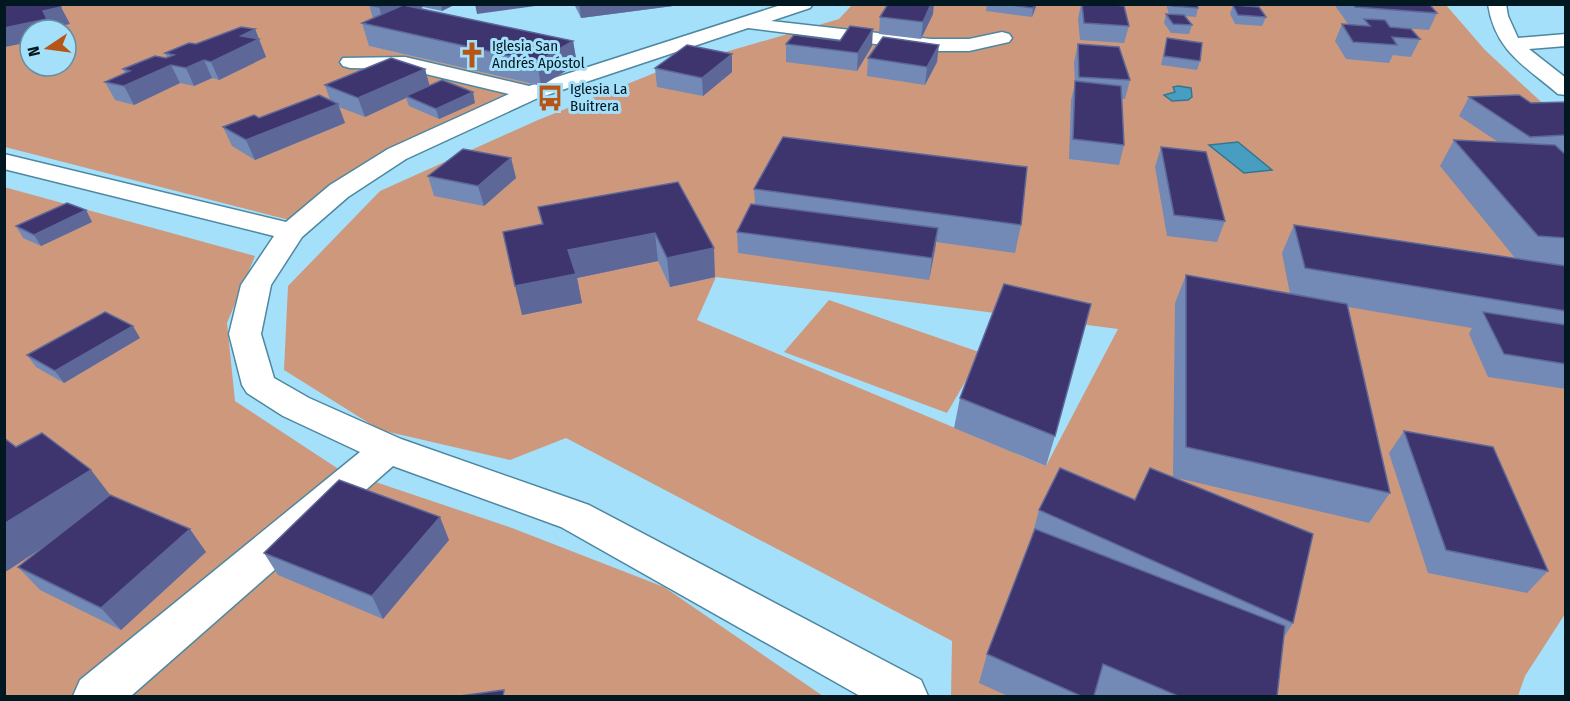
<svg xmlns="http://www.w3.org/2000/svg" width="1570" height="701" viewBox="0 0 1570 701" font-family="'Fira Sans Condensed',sans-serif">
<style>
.green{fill:#ce987d;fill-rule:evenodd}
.water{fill:#489ec1;stroke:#337691;stroke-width:1.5}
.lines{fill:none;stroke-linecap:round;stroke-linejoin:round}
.street-casing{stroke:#4e87a0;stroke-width:3}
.street{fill:#fff;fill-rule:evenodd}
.wall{fill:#728ab5}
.shaded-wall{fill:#5d6899}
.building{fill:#3e356f;stroke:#5d6899;stroke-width:1.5}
.labels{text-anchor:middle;stroke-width:6;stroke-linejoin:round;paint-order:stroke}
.far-poi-label{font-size:15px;fill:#011821;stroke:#a5e0fb;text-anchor:start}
</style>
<rect width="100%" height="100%" fill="#a5e0fb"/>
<!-- green -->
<g class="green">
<path d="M4,5h407l-41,41 171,40 -109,45 -73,36 -70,53 -284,-73zM30,30h36v36h-36z"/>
<path d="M852,5h594l39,45 80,74v490l-40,62 -7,20h-567l1,-55 -386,-203 -56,22 -130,-30 -96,-60 4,-84 92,-95 158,-71 119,-48 182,-53zM716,277l402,52 -72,137 -349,-146z"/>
<polygon points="4,187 255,256 227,323 235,401 340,470 512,528 664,587 823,696 5,696"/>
<polygon points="829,300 982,353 947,413 784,352"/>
</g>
<!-- water -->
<g class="water">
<polygon points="1178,86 1191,88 1192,97 1188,100 1172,101 1164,95 1175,92 1173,87"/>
<polygon points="1238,142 1272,170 1244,173 1209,145"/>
</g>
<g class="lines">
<!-- street casing -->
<g class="street-casing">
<g id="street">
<polygon points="784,4 813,4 810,8 771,21 931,39 969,39 1002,32 1009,34 1012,38 1009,42 969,51 931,51 748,28 538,98 406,159 348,197 302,237 271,285 261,334 274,378 309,398 401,439 589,505 921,680 928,696 860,696 561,527 393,466 131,696 73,696 80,680 360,452 283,416 247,393 242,385 229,334 241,285 274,236 4,169 4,154 286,222 330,185 388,149 509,94 405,69 350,68 343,66 340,62 343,58 405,57 529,86"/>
<path d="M1488,4h18l2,12 10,22 48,-4v12l-37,3 37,29v17l-8,-1c-33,-28 -63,-43 -70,-90z"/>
</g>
</g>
<!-- street -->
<use href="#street" class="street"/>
</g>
<!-- wall -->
<g class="wall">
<polygon points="370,4 456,4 442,11 423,7 419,8 573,41 577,64 541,86 369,46 362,23 373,18 369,5"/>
<polygon points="574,4 673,4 673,6 581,18"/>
<polygon points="987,4 1037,4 1032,17 986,11"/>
<polygon points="1081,4 1107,4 1129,26 1124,43 1080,40 1078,19"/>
<polygon points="1166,4 1197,4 1198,8 1196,17 1185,16 1192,25 1189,34 1171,33 1164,23 1166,14 1169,14"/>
<polygon points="1337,4 1429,4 1437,13 1429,30 1390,27 1420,39 1411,57 1393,55 1389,63 1346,59 1335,41 1342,24 1361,26 1362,25 1348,24 1336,7"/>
<polygon points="1233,5 1266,17 1262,26 1235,24 1230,14"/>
<polygon points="933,14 921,39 879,34 880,17"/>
<polygon points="255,29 266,57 219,80 212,78 194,86 180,83 134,105 115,100 105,82 125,73 123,69 167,58 165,53 196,44"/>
<polygon points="1167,38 1200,61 1197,70 1161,65"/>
<polygon points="840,41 872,46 857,71 786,62 786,44"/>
<polygon points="1078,44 1130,80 1125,99 1122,99 1124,145 1119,165 1069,159 1071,100 1075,84 1074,62"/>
<polygon points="732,54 732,72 703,96 657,87 655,68"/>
<polygon points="868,58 937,62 925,85 867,76"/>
<polygon points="425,69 429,86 475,103 439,119 409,106 406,98 365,117 339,107 345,123 255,160 232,146 223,127 330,100 325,85"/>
<polygon points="1469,97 1531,103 1566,102 1566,389 1488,377 1469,334 1472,328 1348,307 1390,493 1369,523 1173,477 1175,303 1186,275 1290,294 1282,253 1294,225 1515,258 1440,166 1454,140 1498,142 1459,116"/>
<polygon points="1161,147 1225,221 1217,242 1167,236 1155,167"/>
<polygon points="511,158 516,178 484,206 434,196 428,176"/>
<polygon points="678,182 715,277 670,287 658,261 577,278 582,303 522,315 542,225 538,207"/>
<polygon points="754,189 1021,225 1015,253 936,242 929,280 738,253 737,232 755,205"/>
<polygon points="86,210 92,222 41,246 23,238 16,226"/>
<polygon points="140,338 64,383 36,367 27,355"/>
<polygon points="960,398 1055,436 1046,466 954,428"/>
<polygon points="1404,431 1548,571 1527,593 1428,573 1389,453"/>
<polygon points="4,438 16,447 111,496 206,552 121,630 40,590 18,567 49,543 7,571 4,569"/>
<polygon points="1039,510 1293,623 1284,637 1277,696 1099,696 1095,695 1094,696 1008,696 979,683 987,654 1031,540"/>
<polygon points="449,540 383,619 278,575 264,553"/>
</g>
<!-- shaded-wall -->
<g class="shaded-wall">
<polygon points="385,4 422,4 423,7 384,24 379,7"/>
<polygon points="441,4 456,4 442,11"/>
<polygon points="475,4 550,4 477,14"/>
<polygon points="579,4 673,4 673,6 581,18"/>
<polygon points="931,4 934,4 933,14 921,39 923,22"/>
<polygon points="1035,4 1037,4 1032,17 1033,8"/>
<polygon points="61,7 70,24 52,28 53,30 30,30 30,42 5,47 4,28 43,11"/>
<polygon points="255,29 266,57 219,80 211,62 241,36"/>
<polygon points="873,29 872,46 857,71 858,53"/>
<polygon points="573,41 577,64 541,86 537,62"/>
<polygon points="939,45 937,62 925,85 927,67"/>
<polygon points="732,54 732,72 703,96 702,78"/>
<polygon points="204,60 212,78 194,86 186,68"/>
<polygon points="171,65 180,83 134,105 124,86"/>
<polygon points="425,69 430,87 406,96 406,98 365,117 358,98"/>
<polygon points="473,92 475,103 439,119 436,109"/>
<polygon points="338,104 345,123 255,160 246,140"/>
<polygon points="511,158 516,178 484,206 478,186"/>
<polygon points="86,210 92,222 41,246 34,235"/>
<polygon points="938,228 935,250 929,280 932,258"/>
<polygon points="655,233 658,261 577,278 582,303 522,315 515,286 568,250"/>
<polygon points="714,248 715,277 670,287 667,258"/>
<polygon points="133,326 140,338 64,383 55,371"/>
<polygon points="91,470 114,500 7,571 4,569 4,524"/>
<polygon points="440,517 449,540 383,619 372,596"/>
<polygon points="190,529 206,552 121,630 101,608"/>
</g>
<!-- building -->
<g class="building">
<polygon points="4,4 60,4 61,7 43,11 47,19 4,28"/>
<polygon points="370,4 385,4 379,7 369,5"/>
<polygon points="888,4 931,4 923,22 880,17"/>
<polygon points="1003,4 1035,4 1033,8"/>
<polygon points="1082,4 1107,4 1124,6 1129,26 1084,23"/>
<polygon points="1171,4 1197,4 1198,8 1172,6"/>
<polygon points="1353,4 1429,4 1437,13 1355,7"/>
<polygon points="403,5 573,41 537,62 362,23"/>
<polygon points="1233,5 1259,7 1266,17 1238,15"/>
<polygon points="1166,14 1184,15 1192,25 1173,24"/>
<polygon points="1364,19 1385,20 1390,27 1411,29 1420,39 1392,37 1397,45 1353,42 1342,24 1370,26"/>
<polygon points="850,26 873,29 858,53 786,44 794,35 840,41"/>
<polygon points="241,27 255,29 241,36 259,39 211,62 204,60 186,68 171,65 124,86 105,82 130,71 123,69 155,56 166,58 174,55 165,53 189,43 196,44"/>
<polygon points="883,37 939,45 927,67 868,58"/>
<polygon points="1167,38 1202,43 1200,61 1164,56"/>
<polygon points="1078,44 1119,47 1130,80 1079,77"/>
<polygon points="687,45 732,54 702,78 655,68"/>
<polygon points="391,58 425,69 358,98 325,85"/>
<polygon points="442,80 473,92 436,109 406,96"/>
<polygon points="1075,81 1121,86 1124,145 1073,139"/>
<polygon points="319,95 338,104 246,140 223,127 254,115 259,118"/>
<polygon points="1519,95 1531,103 1566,102 1566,135 1530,137 1469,97"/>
<polygon points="783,137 1027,167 1021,225 754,189"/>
<polygon points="1454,140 1555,145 1566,155 1566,238 1538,236"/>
<polygon points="1161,147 1206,152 1225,221 1174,215"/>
<polygon points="463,149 511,158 478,186 428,176"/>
<polygon points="678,182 714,248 667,258 655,233 568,250 576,274 515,286 503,232 543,224 538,207"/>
<polygon points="67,203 86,210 34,235 16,226"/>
<polygon points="751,204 938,228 932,258 737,232"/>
<polygon points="1294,225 1566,266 1566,311 1305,268"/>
<polygon points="1186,275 1347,304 1390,493 1186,447"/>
<polygon points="1004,284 1091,304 1055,436 960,398"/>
<polygon points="105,312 133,326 55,371 27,355"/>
<polygon points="1483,312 1566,325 1566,364 1504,354"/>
<polygon points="1404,431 1493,447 1548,571 1446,550"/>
<polygon points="42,433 91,470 4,524 4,438 16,447"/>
<polygon points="1060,468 1135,500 1150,468 1313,534 1293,623 1039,510"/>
<polygon points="339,480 440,517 372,596 264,553"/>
<polygon points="110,495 190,529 101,608 18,567"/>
<polygon points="1035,529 1285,626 1277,696 1178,696 1103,664 1094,696 1081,696 987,654"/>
<polygon points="504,690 503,696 460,696"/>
</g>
<!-- icons -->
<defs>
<g id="church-bare" transform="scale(2.07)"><path d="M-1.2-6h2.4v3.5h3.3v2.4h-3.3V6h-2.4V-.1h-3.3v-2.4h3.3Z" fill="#b65515" stroke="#a5e0fb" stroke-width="2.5" paint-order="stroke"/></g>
<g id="bus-bare" transform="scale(2.07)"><path d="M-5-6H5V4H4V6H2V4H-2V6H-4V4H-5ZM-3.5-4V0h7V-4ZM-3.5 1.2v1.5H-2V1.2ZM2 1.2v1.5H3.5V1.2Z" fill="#b65515" stroke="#a5e0fb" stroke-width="2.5" paint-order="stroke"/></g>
</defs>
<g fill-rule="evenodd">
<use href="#church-bare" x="472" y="55"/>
<use href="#bus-bare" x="550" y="98"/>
</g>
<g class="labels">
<!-- far-poi labels -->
<g class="far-poi-label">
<text x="492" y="51">Iglesia San<tspan x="492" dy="17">Andrés Apóstol</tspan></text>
<text x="570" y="94">Iglesia La<tspan x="570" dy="17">Buitrera</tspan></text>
</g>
</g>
<!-- border -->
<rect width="1570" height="701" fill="none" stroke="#011821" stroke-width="12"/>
<!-- north arrow -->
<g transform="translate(48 48) rotate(257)"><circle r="28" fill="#a5e0fb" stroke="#6390a4" stroke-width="1.5"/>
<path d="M0-4.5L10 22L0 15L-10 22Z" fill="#b65515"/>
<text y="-9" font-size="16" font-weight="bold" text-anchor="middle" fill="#011821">N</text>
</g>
</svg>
